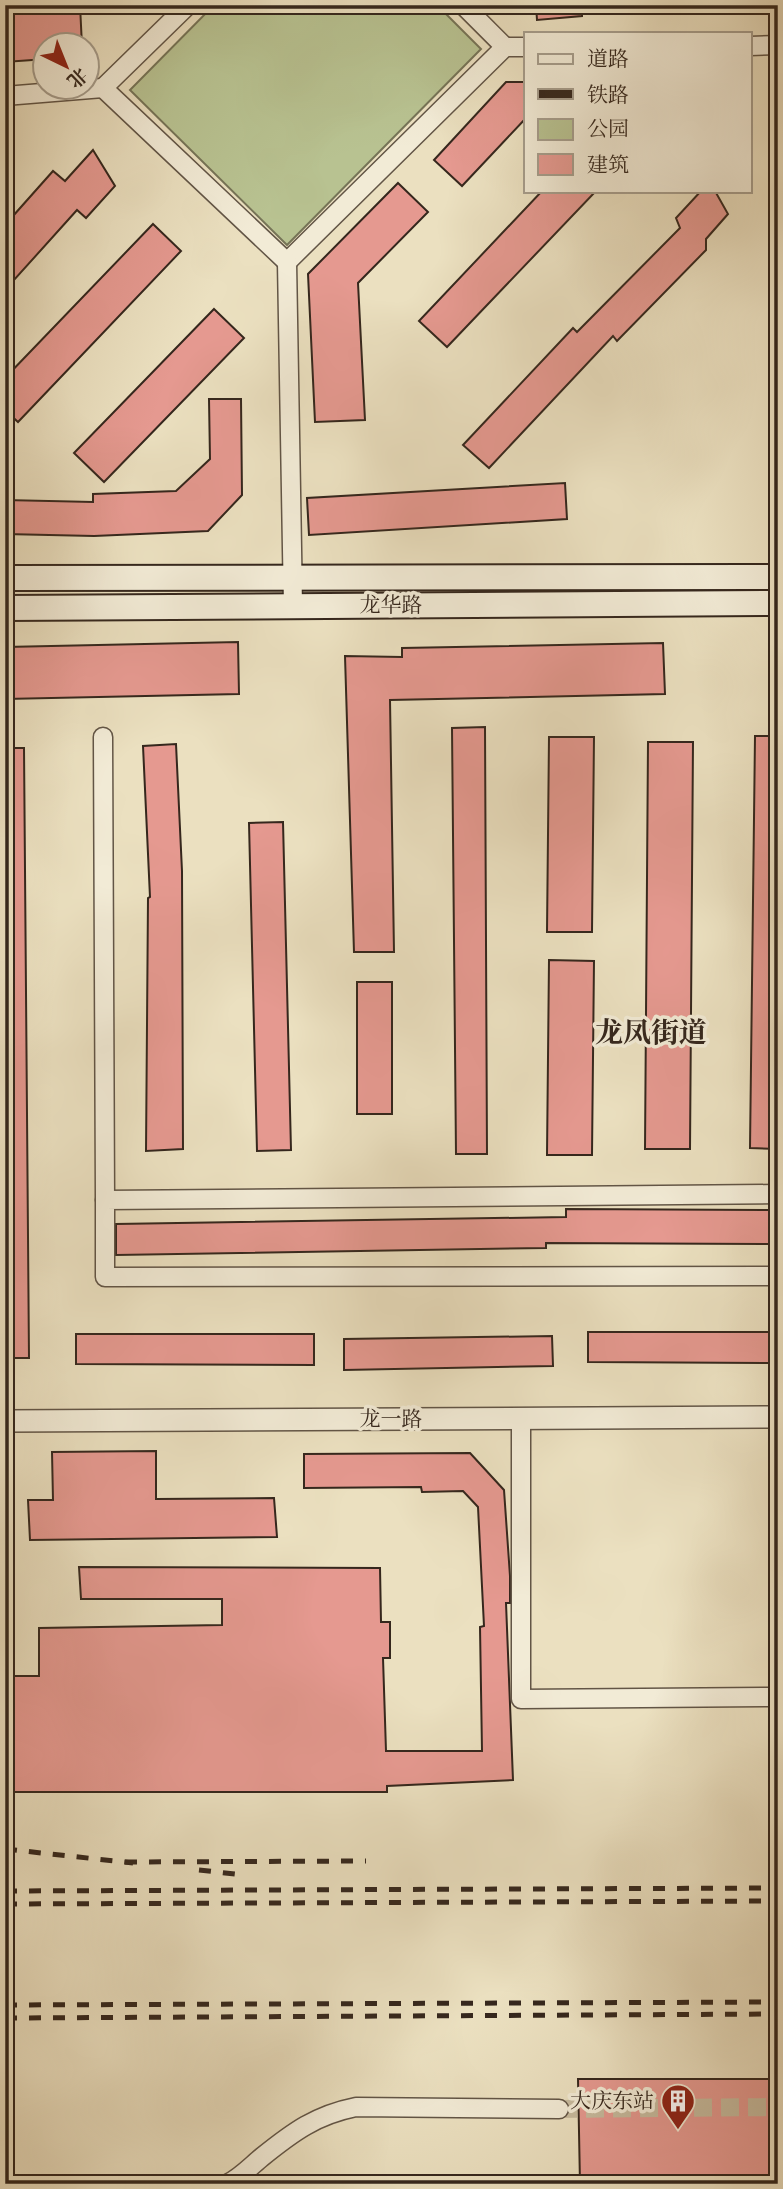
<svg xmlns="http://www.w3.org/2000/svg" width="783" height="2189" viewBox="0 0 783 2189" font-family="'Libre Caslon Text','Noto Serif SC',serif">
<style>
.green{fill:#b8c291;stroke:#767457;stroke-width:2}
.building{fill:#e59990;stroke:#35271d;stroke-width:2}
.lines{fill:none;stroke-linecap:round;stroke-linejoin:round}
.minor-tunnel{stroke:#c7bb9f;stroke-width:18;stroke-dasharray:18 9;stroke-linecap:butt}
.minor-casing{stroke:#625546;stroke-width:21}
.tertiary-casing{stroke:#625546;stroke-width:24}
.secondary-casing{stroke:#35271d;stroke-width:28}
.minor{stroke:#f2ebd6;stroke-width:18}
.tertiary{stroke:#f2ebd6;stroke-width:21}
.secondary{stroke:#f2ebd6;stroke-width:24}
.rail{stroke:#35271d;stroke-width:5;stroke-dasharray:12 12;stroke-linecap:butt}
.labels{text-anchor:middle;stroke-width:7;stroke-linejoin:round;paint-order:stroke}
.street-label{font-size:21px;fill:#35271d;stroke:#f2ebd6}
.poi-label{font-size:21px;fill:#35271d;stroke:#f2ebd6;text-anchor:end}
.district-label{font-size:28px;font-weight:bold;fill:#35271d;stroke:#f2ebd6}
</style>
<rect width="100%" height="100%" fill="#ebe0c0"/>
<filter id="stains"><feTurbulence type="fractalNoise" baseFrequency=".00286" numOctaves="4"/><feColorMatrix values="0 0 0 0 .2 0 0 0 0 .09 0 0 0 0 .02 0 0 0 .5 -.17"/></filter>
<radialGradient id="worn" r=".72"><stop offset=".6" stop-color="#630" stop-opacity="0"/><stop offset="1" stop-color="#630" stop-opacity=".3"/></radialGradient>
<!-- green -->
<polygon class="green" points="214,5 437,5 481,49 287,245 130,90"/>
<!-- building -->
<g class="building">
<polygon points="80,5 82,46 46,46 46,59 5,62 5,11"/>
<polygon points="536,5 582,5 582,16 537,20"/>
<polygon points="506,82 526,82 526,118 462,186 434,160"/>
<polygon points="93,150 115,186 86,218 77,210 5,290 5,225 53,171 65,181"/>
<polygon points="398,183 428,212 358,283 365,420 315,422 308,274"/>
<polygon points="542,191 596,191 447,347 419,321"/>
<polygon points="701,191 715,191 728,214 706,239 706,250 617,341 613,336 489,468 463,445 573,328 577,332 680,228 676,218"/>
<polygon points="153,224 181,251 18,422 5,410 5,378"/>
<polygon points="214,309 244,338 104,482 74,453"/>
<polygon points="209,399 241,399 242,495 208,531 94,536 5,534 5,500 93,502 93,494 176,491 210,459"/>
<polygon points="565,483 567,519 309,535 307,498"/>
<polygon points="238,642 239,694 5,699 5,647"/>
<polygon points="663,643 665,694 390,700 394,952 354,952 345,656 402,657 402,648"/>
<polygon points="485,727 487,1154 456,1154 452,728"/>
<polygon points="755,736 778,736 778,1149 750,1148"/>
<polygon points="549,737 594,737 592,932 547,932"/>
<polygon points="648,742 693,742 690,1149 645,1149"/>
<polygon points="176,744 182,871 183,1149 146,1151 148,898 150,897 143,746"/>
<polygon points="5,748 24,748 29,1358 5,1358"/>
<polygon points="283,822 291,1150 257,1151 249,823"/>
<polygon points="549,960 594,961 592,1155 547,1155"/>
<rect x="357" y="982" width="35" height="132"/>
<polygon points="566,1209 778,1210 778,1244 546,1243 546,1248 116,1255 116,1224 566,1217"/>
<polygon points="588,1332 778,1332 778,1363 588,1362"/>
<polygon points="76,1334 314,1334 314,1365 76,1364"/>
<polygon points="552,1336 553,1366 344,1370 344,1339"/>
<polygon points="156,1451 156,1499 274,1498 277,1537 30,1540 28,1500 53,1500 52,1452"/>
<polygon points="470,1453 504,1490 510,1576 510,1603 506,1603 513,1780 387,1786 387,1792 5,1792 5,1676 39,1676 39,1628 222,1625 222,1599 81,1599 79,1567 380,1568 381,1622 390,1622 390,1658 383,1658 386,1751 482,1751 480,1627 484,1626 478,1507 463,1491 422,1492 421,1487 304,1488 304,1454"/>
<polygon points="578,2079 778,2079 778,2184 580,2184"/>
</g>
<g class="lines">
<!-- minor-tunnel -->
<polyline class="minor-tunnel" points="559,2109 778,2107"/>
<!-- minor casing -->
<g class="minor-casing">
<g id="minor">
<polyline points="188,5 103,88 287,262 505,47 526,47"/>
<polyline points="463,5 505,47"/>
<polyline points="750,46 778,45"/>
<polyline points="5,96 103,88"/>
<polyline points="287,262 293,606"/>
<polyline points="103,737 105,1200"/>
<polyline points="778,1194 105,1200 105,1277 778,1276"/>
<polyline points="521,1418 521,1699 778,1697"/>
<path d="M227,2184c13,-6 24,-18 35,-27 31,-25 54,-42 94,-50l203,2"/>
</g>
</g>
<!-- tertiary casing -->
<g class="tertiary-casing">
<polyline id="tertiary" points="5,1421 778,1417"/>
</g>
<!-- secondary casing -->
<g class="secondary-casing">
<g id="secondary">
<polyline points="5,578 778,577"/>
<polyline points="5,608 778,603"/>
</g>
</g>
<!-- minor -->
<use href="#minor" class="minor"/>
<!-- tertiary -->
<use href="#tertiary" class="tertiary"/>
<!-- secondary -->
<use href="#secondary" class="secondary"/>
<!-- rail -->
<g class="rail">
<polyline points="5,1849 133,1863"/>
<polyline points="125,1862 366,1861"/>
<polyline points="199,1870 244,1875"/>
<polyline points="5,1891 778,1888"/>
<polyline points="5,1904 778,1901"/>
<polyline points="5,2005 778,2002"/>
<polyline points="5,2018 778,2014"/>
</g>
</g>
<!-- icons -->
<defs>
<g id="building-pin" transform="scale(1.75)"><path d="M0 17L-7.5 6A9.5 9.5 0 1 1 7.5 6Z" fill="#8f2418" stroke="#f2ebd6"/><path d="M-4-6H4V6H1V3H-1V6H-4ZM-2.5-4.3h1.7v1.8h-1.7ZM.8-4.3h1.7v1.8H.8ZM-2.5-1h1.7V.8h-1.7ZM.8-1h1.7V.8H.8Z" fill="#fff"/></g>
</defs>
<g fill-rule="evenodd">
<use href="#building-pin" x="678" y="2101"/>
</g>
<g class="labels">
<!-- street labels -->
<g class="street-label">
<text x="391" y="612">龙华路</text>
<text x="391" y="1426">龙一路</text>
</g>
<!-- poi labels -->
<g class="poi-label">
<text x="654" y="2108">大庆东站</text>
</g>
<!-- district labels -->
<g class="district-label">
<text x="651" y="1042">龙凤街道</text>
</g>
</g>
<!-- margin -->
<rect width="783" height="2189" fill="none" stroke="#ebe0c0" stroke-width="28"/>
<rect x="7" y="7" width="769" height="2175" fill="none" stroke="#35271d" stroke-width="3.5"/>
<rect x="14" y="14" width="755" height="2161" fill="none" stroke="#35271d" stroke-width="2"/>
<!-- legend -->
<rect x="524" y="32" width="228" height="161" fill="#f2ebd6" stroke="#a69d8c" stroke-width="2"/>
<rect x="538" y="54" width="35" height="10" fill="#f2ebd6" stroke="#a69d8c" stroke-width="2"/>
<text x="587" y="66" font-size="21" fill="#35271d">道路</text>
<rect x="538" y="89" width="35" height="10" fill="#35271d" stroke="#a69d8c" stroke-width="2"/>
<text x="587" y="102" font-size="21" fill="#35271d">铁路</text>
<rect x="538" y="119" width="35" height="21" fill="#b8c291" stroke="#a69d8c" stroke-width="2"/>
<text x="587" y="136" font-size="21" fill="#35271d">公园</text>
<rect x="538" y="154" width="35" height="21" fill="#e59990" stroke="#a69d8c" stroke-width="2"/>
<text x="587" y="172" font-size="21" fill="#35271d">建筑</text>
<!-- north arrow -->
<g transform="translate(66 66) rotate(137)"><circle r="33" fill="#f2ebd6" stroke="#a69d8c" stroke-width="2"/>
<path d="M0-5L12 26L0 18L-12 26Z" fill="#8f2418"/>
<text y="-10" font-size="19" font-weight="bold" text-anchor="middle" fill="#35271d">北</text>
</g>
<rect width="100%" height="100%" filter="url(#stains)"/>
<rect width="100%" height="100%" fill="url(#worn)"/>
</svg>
